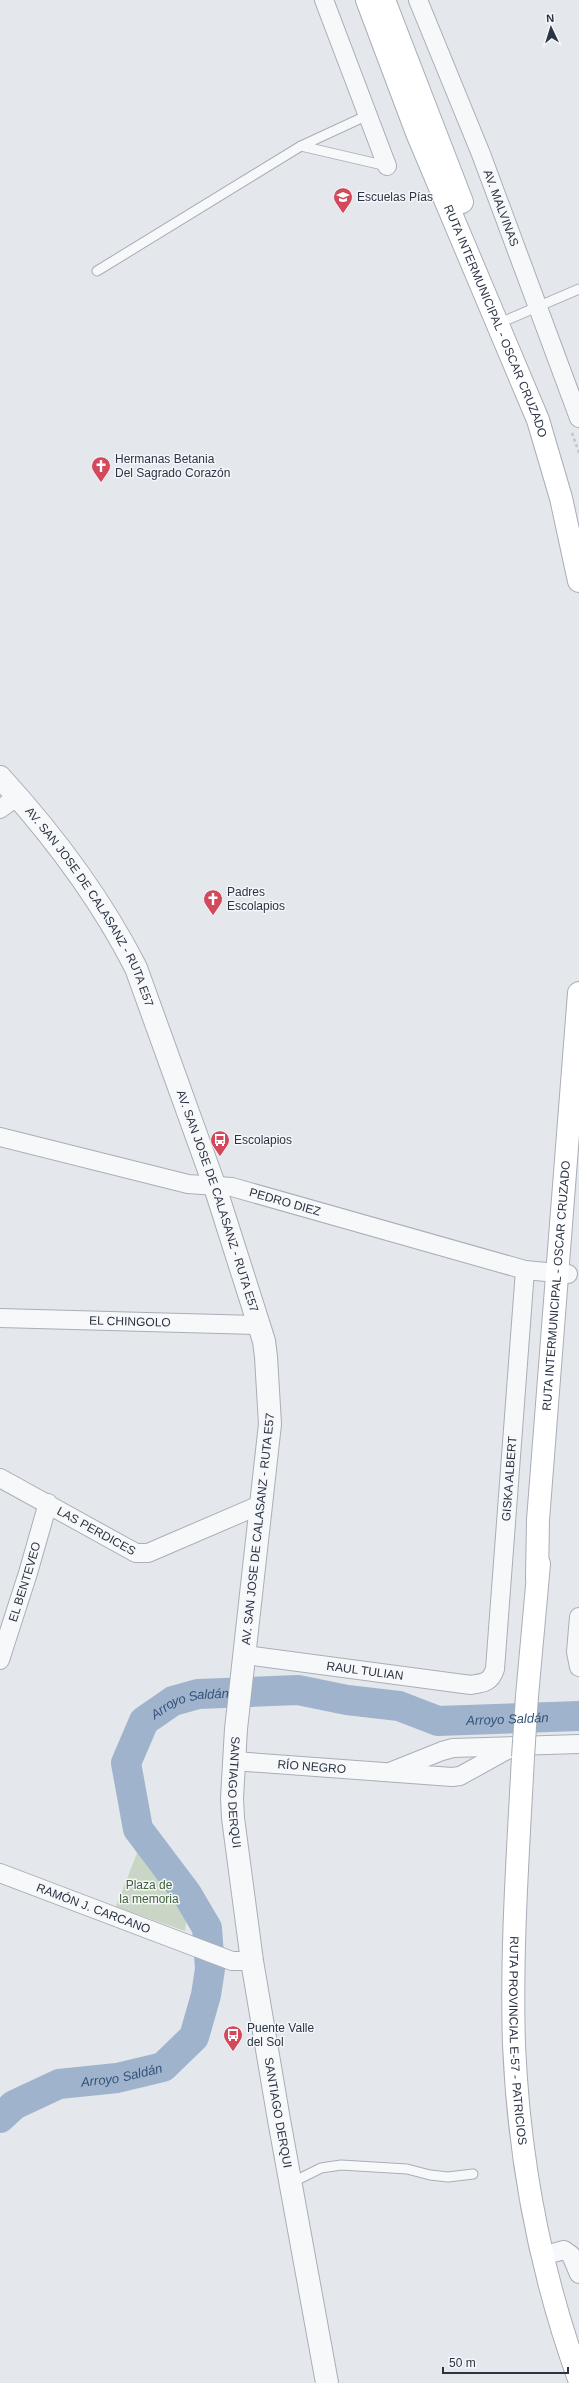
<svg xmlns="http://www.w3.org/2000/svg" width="579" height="2383" viewBox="0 0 579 2383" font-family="Helvetica,sans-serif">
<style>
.green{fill:#c9d6c5}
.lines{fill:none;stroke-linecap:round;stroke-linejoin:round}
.river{stroke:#9fb4cc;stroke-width:30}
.service-casing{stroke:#a9aeb7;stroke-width:11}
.minor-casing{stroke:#a9aeb7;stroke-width:20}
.tertiary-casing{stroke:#a9aeb7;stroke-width:24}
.secondary-casing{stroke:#a9aeb7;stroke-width:24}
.path{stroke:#c2c5cb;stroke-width:2.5;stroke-dasharray:3 3;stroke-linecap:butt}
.service{stroke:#f7f8fa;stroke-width:9}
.minor{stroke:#f7f8fa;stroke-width:18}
.tertiary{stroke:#f7f8fa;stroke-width:22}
.secondary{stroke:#fff;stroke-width:22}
.secondary-bridge-casing{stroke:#a9aeb7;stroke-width:24;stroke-linecap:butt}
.secondary-bridge{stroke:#fff;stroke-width:22}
.labels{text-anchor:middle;stroke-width:3;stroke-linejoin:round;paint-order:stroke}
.poi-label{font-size:12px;fill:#2b3445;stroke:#f4f6f9;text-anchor:start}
.street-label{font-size:12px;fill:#2b3445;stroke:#f4f6f9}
.park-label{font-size:12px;fill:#3f6138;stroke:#f4f6f9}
.water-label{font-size:13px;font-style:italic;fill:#34527a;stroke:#f4f6f9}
</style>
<rect width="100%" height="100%" fill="#e4e7ec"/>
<!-- green -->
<polygon class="green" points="142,1840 188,1903 185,1931 116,1907"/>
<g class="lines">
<!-- river -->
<path class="river" id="s1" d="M0,2118l14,-13 45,-21 58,-6 46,-11 31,-30 12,-42 4,-26 -3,-41 -20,-34 -49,-65 -12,-66 18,-42 29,-20 25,-7 100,-4 49,10 52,6 39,15 141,-5"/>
<!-- service casing -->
<g class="service-casing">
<g id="service">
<polyline points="368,115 301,146 387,166"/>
<polyline points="97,271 301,146"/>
<polyline points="509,319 579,289"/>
<polyline points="291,2183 321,2168 341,2165 407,2169 430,2175 448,2177 473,2174"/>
</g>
</g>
<!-- minor casing -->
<g class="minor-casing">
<g id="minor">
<polyline points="324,0 387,166"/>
<path id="s2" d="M418,0l63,154 98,264"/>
<polyline points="0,809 18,796"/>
<path id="s3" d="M0,1137l188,47 44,3 293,83 43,4"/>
<path id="s4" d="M0,1318l259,7"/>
<path id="s5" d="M0,1478l136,75h12l114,-49"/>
<polyline points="579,1617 576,1652 579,1667"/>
<path id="s6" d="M246,1655l225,30c13,-2 20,-3 24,-16l30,-399"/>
<path id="s7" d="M0,1660l28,-87 20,-70"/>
<path id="s8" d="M234,1761l218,16 8,-1 54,-30"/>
<polyline points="392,1771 442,1751 453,1748 579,1744"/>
<path id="s9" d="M0,1873l232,88h20"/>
<polyline points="542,2256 564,2250 571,2255 579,2274"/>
</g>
</g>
<!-- tertiary casing -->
<g class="tertiary-casing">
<g id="tertiary">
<path id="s10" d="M0,777c52,57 101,122 136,191l79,219 49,154 2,16 4,67 -34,305 -4,69 1,20 19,143 27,159 48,263"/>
</g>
</g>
<!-- secondary casing -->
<g class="secondary-casing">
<g id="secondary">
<path id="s11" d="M367,0l50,133 121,287 23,78 18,83"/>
<polyline points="384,0 462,202"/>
<path id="s12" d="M537,1578l1,-58 41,-527"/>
<polyline points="527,1696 539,1564"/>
<path id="s13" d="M523,1757c-5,96 -12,192 -9,288 5,114 26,226 65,334"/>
</g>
</g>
<!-- path -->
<polyline class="path" points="572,433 579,453"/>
<!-- service -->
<use href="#service" class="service"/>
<!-- minor -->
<use href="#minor" class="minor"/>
<!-- tertiary -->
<use href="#tertiary" class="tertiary"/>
<!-- secondary -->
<use href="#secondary" class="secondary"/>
<!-- secondary-bridge casing -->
<g class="secondary-bridge-casing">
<polyline id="secondary-bridge" points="523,1757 527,1696"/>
</g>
<!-- secondary-bridge -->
<use href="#secondary-bridge" class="secondary-bridge"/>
</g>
<!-- icons -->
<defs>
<g id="school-pin" transform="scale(1)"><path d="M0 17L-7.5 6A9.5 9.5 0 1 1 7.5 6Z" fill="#d1495b" stroke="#f4f6f9"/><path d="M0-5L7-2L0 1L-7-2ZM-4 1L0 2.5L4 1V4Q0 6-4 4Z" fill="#fff"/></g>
<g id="church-pin" transform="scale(1)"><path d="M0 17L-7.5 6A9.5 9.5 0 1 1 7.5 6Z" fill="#d1495b" stroke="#f4f6f9"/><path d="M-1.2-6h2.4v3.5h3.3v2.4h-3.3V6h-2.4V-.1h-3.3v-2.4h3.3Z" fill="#fff"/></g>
<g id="bus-pin" transform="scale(1)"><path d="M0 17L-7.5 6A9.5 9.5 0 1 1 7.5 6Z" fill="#d1495b" stroke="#f4f6f9"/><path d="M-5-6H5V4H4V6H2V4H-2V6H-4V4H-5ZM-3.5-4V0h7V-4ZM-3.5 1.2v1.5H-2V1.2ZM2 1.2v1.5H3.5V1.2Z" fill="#fff"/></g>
</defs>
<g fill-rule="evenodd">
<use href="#school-pin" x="343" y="197"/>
<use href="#church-pin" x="101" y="466"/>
<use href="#church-pin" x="213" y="899"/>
<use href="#bus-pin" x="220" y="1140"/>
<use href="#bus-pin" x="233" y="2035"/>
</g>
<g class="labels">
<!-- poi labels -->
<g class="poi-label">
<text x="357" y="201">Escuelas Pías</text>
<text x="115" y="463">Hermanas Betania<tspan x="115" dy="14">Del Sagrado Corazón</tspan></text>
<text x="227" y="896">Padres<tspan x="227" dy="14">Escolapios</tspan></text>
<text x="234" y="1144">Escolapios</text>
<text x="247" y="2032">Puente Valle<tspan x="247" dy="14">del Sol</tspan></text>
</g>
<!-- street labels -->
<g class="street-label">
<text dy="4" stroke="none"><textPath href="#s2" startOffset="224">AV. MALVINAS</textPath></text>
<text dy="4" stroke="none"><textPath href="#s11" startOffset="346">RUTA INTERMUNICIPAL - OSCAR CRUZADO</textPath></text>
<text dy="4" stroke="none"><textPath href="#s10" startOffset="159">AV. SAN JOSE DE CALASANZ - RUTA E57</textPath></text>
<text dy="4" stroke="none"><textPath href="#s10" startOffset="482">AV. SAN JOSE DE CALASANZ - RUTA E57</textPath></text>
<text dy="4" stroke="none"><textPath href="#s3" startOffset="293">PEDRO DIEZ</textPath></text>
<text dy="4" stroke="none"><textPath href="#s12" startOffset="293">RUTA INTERMUNICIPAL - OSCAR CRUZADO</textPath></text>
<text dy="4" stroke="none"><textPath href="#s4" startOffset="130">EL CHINGOLO</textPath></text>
<text dy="4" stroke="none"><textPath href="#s6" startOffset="449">GISKA ALBERT</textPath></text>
<text dy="4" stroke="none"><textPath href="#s5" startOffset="110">LAS PERDICES</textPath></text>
<text transform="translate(258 1529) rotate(-84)" y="4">AV. SAN JOSE DE CALASANZ - RUTA E57</text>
<text dy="4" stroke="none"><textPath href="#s7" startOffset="82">EL BENTEVEO</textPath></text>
<text dy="4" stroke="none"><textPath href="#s6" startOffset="120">RAUL TULIAN</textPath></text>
<text dy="4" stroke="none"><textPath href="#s8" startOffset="78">RÍO NEGRO</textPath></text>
<text dy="4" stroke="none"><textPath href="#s10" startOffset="1083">SANTIAGO DERQUI</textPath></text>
<text dy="4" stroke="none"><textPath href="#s9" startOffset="100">RAMÓN J. CARCANO</textPath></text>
<text dy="4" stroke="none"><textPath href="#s13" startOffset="284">RUTA PROVINCIAL E-57 - PATRICIOS</textPath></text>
<text dy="4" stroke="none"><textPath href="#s10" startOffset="1407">SANTIAGO DERQUI</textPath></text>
</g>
<!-- park labels -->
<g class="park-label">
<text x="149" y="1889">Plaza de<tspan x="149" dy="14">la memoria</tspan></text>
</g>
<!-- water labels -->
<g class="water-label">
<text dy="5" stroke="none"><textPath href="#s1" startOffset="613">Arroyo Saldán</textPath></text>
<text dy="5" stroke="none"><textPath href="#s1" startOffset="937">Arroyo Saldán</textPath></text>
<text dy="5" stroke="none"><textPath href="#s1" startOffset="132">Arroyo Saldán</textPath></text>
</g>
</g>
<!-- north arrow -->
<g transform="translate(551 28) rotate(356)" stroke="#f4f6f9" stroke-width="3" paint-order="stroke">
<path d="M0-3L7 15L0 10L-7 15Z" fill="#2b3445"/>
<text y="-6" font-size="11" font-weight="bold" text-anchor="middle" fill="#2b3445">N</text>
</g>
<!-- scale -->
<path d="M443 2367v6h125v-6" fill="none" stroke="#2b3445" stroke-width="2"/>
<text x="449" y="2367" font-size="12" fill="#2b3445" stroke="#f4f6f9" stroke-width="3" paint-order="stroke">50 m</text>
</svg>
